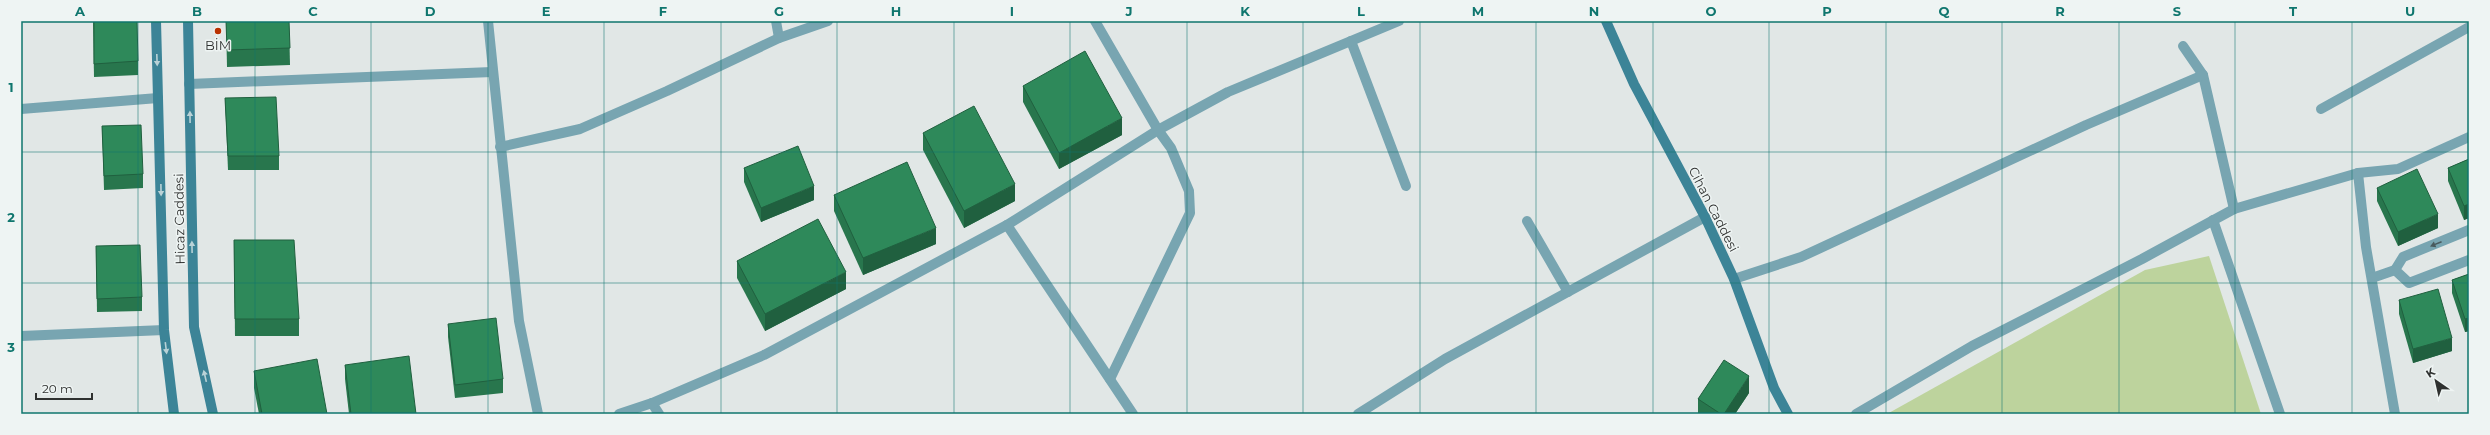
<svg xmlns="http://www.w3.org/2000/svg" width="2490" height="435" viewBox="0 0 2490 435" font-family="Montserrat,sans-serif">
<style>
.green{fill:#bdd39d}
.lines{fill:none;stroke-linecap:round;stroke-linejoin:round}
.street{stroke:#78a5b1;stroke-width:10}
.secondary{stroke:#3c8497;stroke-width:10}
.wall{fill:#28764d}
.shaded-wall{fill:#20603f}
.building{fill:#2e895a;stroke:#20603f}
.oneway{fill:#b9d2d7}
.oneway2{fill:#495a5d}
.grid{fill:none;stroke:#0f766e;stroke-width:1;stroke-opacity:0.55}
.poi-dot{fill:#ba3101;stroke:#eef4f3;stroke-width:1.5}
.labels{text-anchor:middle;stroke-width:3;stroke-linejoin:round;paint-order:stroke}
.poi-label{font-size:13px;fill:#2f3130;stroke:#eef4f3}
.street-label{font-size:13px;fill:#2f3130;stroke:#eef4f3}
.neatline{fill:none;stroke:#0f766e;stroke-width:1.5}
.grid-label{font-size:13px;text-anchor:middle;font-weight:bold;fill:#0f766e}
</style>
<rect width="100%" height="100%" fill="#e1e7e6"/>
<!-- green -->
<polygon class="green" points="2209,256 2261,414 1887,414 2145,270"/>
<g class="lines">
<!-- street -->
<g class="street">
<polyline points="488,21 519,321 538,414"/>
<polyline points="776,21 779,38"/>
<polyline points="1095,21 1158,130 1171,148 1189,191 1190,213 1110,379"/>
<polyline points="1351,41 1406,186"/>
<polyline points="2183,46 2203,75 2234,209"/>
<polyline points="189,84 492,72"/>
<polyline points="21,109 158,98"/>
<polyline points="2321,109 2469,27"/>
<polyline points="500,147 580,129 667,91 779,38 828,21"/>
<polyline points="2358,173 2366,247 2395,414"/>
<polyline points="2213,220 2280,414"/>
<polyline points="1527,221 1568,292"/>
<polyline points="1007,225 1133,414"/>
<polyline points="2469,230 2403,257 2395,270 2409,283 2469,260"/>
<polyline points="2372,278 2395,270"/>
<polyline points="1734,279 1801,257 2086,125 2203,75"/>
<polyline points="21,336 164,330"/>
<polyline points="652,403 659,414"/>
<polyline points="619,414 652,403 764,355 1007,225 1158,130 1228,92 1399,21"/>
<polyline points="1358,414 1445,359 1705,217"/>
<polyline points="1856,414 1972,346 2142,259 2234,209 2358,173 2398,169 2469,137"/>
</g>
<!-- secondary -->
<g class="secondary">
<polyline points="156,21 164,330 174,414"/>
<polyline points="188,21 194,327 213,414"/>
<polyline points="1606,21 1634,84 1705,217 1734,279 1774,388 1788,414"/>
</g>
</g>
<!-- wall -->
<g class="wall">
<polygon points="93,21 138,61 138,75 94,77"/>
<polygon points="226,21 289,21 290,65 227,67"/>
<polygon points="1023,86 1122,135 1059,169 1023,102"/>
<polygon points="225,98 279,156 279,170 228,170"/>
<polygon points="102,126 143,174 143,188 104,190"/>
<polygon points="923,133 1015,201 964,228 923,150"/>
<polygon points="2469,159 2469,218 2464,220 2448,181 2448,168"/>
<polygon points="744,168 814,200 761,222 744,182"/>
<polygon points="2377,188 2438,228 2398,246 2377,201"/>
<polygon points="834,195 936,244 863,275 834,211"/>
<polygon points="234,240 299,319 299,336 235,336"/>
<polygon points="96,246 142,297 142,311 97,312"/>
<polygon points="737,261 846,289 765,331 737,278"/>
<polygon points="2469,274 2469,331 2465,332 2452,293 2452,280"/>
<polygon points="2399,300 2452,351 2413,363 2399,314"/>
<polygon points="448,324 503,379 503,393 455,398 448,337"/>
<polygon points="345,365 416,414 349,414 345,379"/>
<polygon points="254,371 327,414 259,414 254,388"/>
<polygon points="1749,393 1735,414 1698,414 1698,399"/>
</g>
<!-- shaded-wall -->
<g class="shaded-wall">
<polygon points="1122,118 1122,135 1059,169 1059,153"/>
<polygon points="1015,184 1015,201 964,228 964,211"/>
<polygon points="814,186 814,200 761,222 761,208"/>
<polygon points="2469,204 2469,218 2464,220 2464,206"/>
<polygon points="2438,214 2438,228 2398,246 2398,232"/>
<polygon points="936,228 936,244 863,275 863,258"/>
<polygon points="846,272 846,289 765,331 765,314"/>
<polygon points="2469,318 2469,331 2465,332 2465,319"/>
<polygon points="2452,338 2452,351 2413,363 2413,349"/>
<polygon points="1749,376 1749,393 1735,414 1724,414"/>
</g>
<!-- building -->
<g class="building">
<polygon points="94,21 137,21 138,61 94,64"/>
<polygon points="226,21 289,21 290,48 227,50"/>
<polygon points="1085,51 1122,118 1059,153 1023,86"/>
<polygon points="276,97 279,156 228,156 225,98"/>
<polygon points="974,106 1015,184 964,211 923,133"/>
<polygon points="141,125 143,174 104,176 102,126"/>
<polygon points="798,146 814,186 761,208 744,168"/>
<polygon points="2469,159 2469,204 2464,206 2448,168"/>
<polygon points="907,162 936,228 863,258 834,195"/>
<polygon points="2417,169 2438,214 2398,232 2377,188"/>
<polygon points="818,219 846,272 765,314 737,261"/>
<polygon points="234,240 294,240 299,319 235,319"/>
<polygon points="140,245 142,297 97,299 96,246"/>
<polygon points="2469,274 2469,318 2465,319 2452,280"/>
<polygon points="2438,289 2452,338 2413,349 2399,300"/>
<polygon points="496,318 503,379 455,385 448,324"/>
<polygon points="409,356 416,414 351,414 345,365"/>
<polygon points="317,359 327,414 262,414 254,371"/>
<polygon points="1724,360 1749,376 1724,414 1721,414 1698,399"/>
</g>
<!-- one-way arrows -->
<defs><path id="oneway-solid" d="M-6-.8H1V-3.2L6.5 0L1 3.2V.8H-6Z"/></defs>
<g class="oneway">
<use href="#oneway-solid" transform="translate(157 60) rotate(88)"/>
<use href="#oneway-solid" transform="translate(190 117) rotate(-91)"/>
<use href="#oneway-solid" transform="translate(161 190) rotate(89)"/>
<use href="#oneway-solid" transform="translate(192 247) rotate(-91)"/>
<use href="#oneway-solid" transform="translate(166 348) rotate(83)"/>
<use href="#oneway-solid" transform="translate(205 376) rotate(-103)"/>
</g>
<use class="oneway2" href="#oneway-solid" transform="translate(2436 244) rotate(158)"/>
<!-- grid -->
<path class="grid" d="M138,21v393M255,21v393M371,21v393M488,21v393M604,21v393M721,21v393M837,21v393M954,21v393M1070,21v393M1187,21v393M1303,21v393M1420,21v393M1536,21v393M1653,21v393M1769,21v393M1886,21v393M2002,21v393M2119,21v393M2235,21v393M2352,21v393M21,152h2448M21,283h2448"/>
<!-- markers -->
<circle class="poi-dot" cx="218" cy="31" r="4"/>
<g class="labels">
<!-- poi labels -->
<g class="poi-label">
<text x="218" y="50">BİM</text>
</g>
<!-- street labels -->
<g class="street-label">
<text transform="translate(1714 209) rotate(63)" y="5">Cihan Caddesi</text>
<text transform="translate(179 219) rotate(-91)" y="5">Hicaz Caddesi</text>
</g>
</g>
<!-- border -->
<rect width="2490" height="435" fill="none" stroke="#eef4f3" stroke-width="44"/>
<!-- north arrow -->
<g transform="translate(2436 381) rotate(326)" stroke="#eef4f3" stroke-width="3" paint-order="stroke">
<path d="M0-3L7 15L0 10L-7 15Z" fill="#2f3130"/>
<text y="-6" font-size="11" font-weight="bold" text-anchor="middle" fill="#2f3130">K</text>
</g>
<!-- scale -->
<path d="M36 393v6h56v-6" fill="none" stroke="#2f3130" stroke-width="2"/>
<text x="42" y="393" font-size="12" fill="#2f3130" stroke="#eef4f3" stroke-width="3" paint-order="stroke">20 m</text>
<rect x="22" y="22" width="2446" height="391" class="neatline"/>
<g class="grid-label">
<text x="80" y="16">A</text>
<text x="197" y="16">B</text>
<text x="313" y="16">C</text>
<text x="430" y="16">D</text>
<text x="546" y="16">E</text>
<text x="663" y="16">F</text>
<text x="779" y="16">G</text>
<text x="896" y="16">H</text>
<text x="1012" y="16">I</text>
<text x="1129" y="16">J</text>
<text x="1245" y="16">K</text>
<text x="1361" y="16">L</text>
<text x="1478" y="16">M</text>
<text x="1594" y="16">N</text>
<text x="1711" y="16">O</text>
<text x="1827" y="16">P</text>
<text x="1944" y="16">Q</text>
<text x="2060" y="16">R</text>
<text x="2177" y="16">S</text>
<text x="2293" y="16">T</text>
<text x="2410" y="16">U</text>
<text x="11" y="92">1</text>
<text x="11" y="222">2</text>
<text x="11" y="352">3</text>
</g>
</svg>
